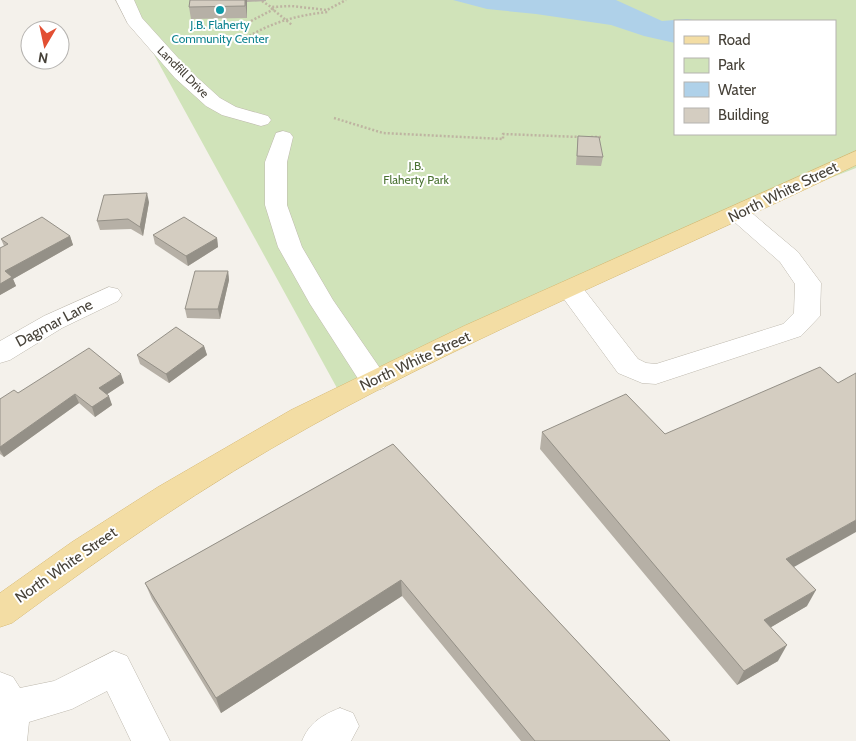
<svg xmlns="http://www.w3.org/2000/svg" width="856" height="741" viewBox="0 0 856 741" font-family="Cabin,sans-serif">
<style>
.green{fill:#d0e3b9;fill-rule:evenodd}
.water{fill:#afd1e9}
.lines{fill:none;stroke-linecap:round;stroke-linejoin:round}
.minor-casing{stroke:#beb9ae;stroke-width:1}
.major-casing{stroke:#d7ba75;stroke-width:1}
.path{stroke:#beb4a1;stroke-width:2.5;stroke-dasharray:2 2;stroke-linecap:butt}
.minor{fill:#fff;fill-rule:evenodd}
.major{fill:#f3dda4;fill-rule:evenodd}
.wall{fill:#b6b0a6}
.shaded-wall{fill:#949087}
.building{fill:#d4cdc1;stroke:#949087}
.culture-dot{fill:#0f9aa8;stroke:#fff;stroke-width:2}
.labels{text-anchor:middle;stroke-width:4;stroke-linejoin:round;paint-order:stroke}
.far-culture-label{font-size:12px;fill:#0d838f;stroke:#fff}
.far-street-label{font-size:12px;fill:#474239;stroke:#fff}
.far-park-label{font-size:12px;fill:#4b7333;stroke:#fff}
.street-label{font-size:15px;fill:#474239;stroke:#fff}
</style>
<rect width="100%" height="100%" fill="#f4f1eb"/>
<!-- green -->
<path class="green" d="M124,0h732v168l-111,43 -402,188zM675,21h160v113h-160z"/>
<!-- water -->
<polygon class="water" points="453,0 616,0 662,21 687,19 699,21 675,21 675,43 644,36 611,25 536,14 487,9"/>
<g class="lines">
<!-- minor casing -->
<g class="minor-casing">
<g id="minor">
<polygon points="116,0 134,0 142,18 189,70 220,98 236,107 268,116 271,120 268,124 261,126 222,115 206,106 175,78 128,24"/>
<polygon points="283,131 290,133 293,137 287,162 287,205 302,247 333,300 384,374 388,381 384,388 374,391 364,388 310,304 278,247 265,205 265,162 276,133"/>
<polygon points="739,207 747,209 798,252 821,283 820,316 801,336 656,384 642,383 618,373 561,295 557,289 561,283 570,281 579,283 638,359 646,363 656,364 783,324 794,313 795,284 780,262 731,219 727,214 731,209"/>
<polygon points="109,287 118,289 122,295 118,301 62,328 10,360 0,363 0,341 44,316"/>
<polygon points="114,651 127,656 170,741 131,741 107,691 72,709 29,722 27,741 0,741 0,672 13,677 20,688 54,681"/>
<path d="M340,708l13,5 6,13 -8,15h-49c7,-18 20,-26 38,-33z"/>
</g>
</g>
<!-- major casing -->
<g class="major-casing">
<path id="major" d="M856,151v14c-181,88 -369,163 -545,261 -105,58 -203,126 -299,197l-12,4v-34l72,-51 86,-55 133,-77 173,-84z"/>
</g>
<!-- path -->
<g class="path">
<polyline points="262,1 271,7 291,6 327,10 346,0"/>
<polyline points="271,8 292,25"/>
<polyline points="251,21 276,8"/>
<path d="M246,38c26,-16 52,-23 82,-26"/>
<polyline points="334,118 383,133 503,139 503,134 580,137"/>
<polyline points="591,137 601,137"/>
</g>
<!-- minor -->
<use href="#minor" class="minor"/>
<!-- major -->
<use href="#major" class="major"/>
</g>
<!-- wall -->
<g class="wall">
<polygon points="189,0 266,0 266,1 247,2 247,18 191,19 189,7 190,0"/>
<polygon points="578,136 603,157 601,166 576,165"/>
<polygon points="149,202 143,236 131,229 100,230 97,221"/>
<polygon points="153,235 217,238 218,247 188,266 155,244"/>
<polygon points="70,236 73,245 13,279 16,286 0,295 4,246 1,239"/>
<polygon points="228,271 229,280 220,319 187,318 185,309"/>
<polygon points="204,346 207,355 169,383 140,364 137,355"/>
<polygon points="124,383 107,394 112,405 95,417 79,403 4,457 0,454 0,399 18,393"/>
<polygon points="542,432 794,567 807,606 771,627 778,661 737,685 540,449"/>
<polygon points="393,444 670,741 521,741 402,596 221,713 152,599 145,583"/>
</g>
<!-- shaded-wall -->
<g class="shaded-wall">
<polygon points="245,0 247,0 247,18"/>
<polygon points="147,193 149,202 143,236 140,227"/>
<polygon points="70,236 73,245 13,279 16,286 0,295 0,284 5,271"/>
<polygon points="217,238 218,247 188,266 186,256"/>
<polygon points="228,271 229,280 220,319 218,309"/>
<polygon points="204,346 207,355 169,383 166,374"/>
<polygon points="121,374 124,383 103,397 99,388"/>
<polygon points="75,394 79,403 4,457 0,450 0,447"/>
<polygon points="109,396 112,405 95,417 92,407"/>
<polygon points="856,520 856,532 778,576 786,559"/>
<polygon points="401,580 402,596 221,713 216,698"/>
<polygon points="816,590 807,606 756,636 764,620"/>
<polygon points="787,645 778,661 737,685 744,671"/>
</g>
<!-- building -->
<g class="building">
<polygon points="190,0 245,0 245,6 189,7"/>
<polygon points="578,136 599,137 603,157 577,156"/>
<polygon points="147,193 140,227 128,219 97,221 104,195"/>
<polygon points="42,217 70,236 5,271 12,277 0,284 0,248 8,244 1,239"/>
<polygon points="184,217 217,238 186,256 153,235"/>
<polygon points="195,271 228,271 218,309 185,309"/>
<polygon points="176,327 204,346 166,374 137,355"/>
<polygon points="89,348 121,374 99,388 109,396 92,407 75,394 0,447 0,399 14,390 18,393"/>
<polygon points="820,367 838,383 856,373 856,520 786,559 816,590 764,620 787,645 744,671 542,432 626,394 665,434"/>
<polygon points="393,444 670,741 535,741 401,580 216,698 145,583"/>
</g>
<!-- markers -->
<circle class="culture-dot" cx="220" cy="10" r="5"/>
<g class="labels">
<!-- far-culture labels -->
<g class="far-culture-label">
<text x="220" y="29">J.B. Flaherty<tspan x="220" dy="14">Community Center</tspan></text>
</g>
<!-- far-street labels -->
<g class="far-street-label">
<text transform="translate(183 72) rotate(45)" y="4">Landfill Drive</text>
</g>
<!-- far-park labels -->
<g class="far-park-label">
<text x="416" y="170">J.B.<tspan x="416" dy="14">Flaherty Park</tspan></text>
</g>
<!-- street labels -->
<g class="street-label">
<text transform="translate(783 192) rotate(-26)" y="5">North White Street</text>
<text transform="translate(54 323) rotate(-28)" y="5">Dagmar Lane</text>
<text transform="translate(415 361) rotate(-25)" y="5">North White Street</text>
<text transform="translate(66 565) rotate(-35)" y="5">North White Street</text>
</g>
</g>
<!-- legend -->
<rect x="674" y="20" width="162" height="115" fill="#ffffff" stroke="#b5b3b0"/>
<rect x="684" y="36" width="25" height="8" fill="#f3dda4" stroke="#b5b3b0"/>
<text x="718" y="45" font-size="15" fill="#474239">Road</text>
<rect x="684" y="58" width="25" height="15" fill="#d0e3b9" stroke="#b5b3b0"/>
<text x="718" y="70" font-size="15" fill="#474239">Park</text>
<rect x="684" y="82" width="25" height="15" fill="#afd1e9" stroke="#b5b3b0"/>
<text x="718" y="95" font-size="15" fill="#474239">Water</text>
<rect x="684" y="108" width="25" height="15" fill="#d4cdc1" stroke="#b5b3b0"/>
<text x="718" y="120" font-size="15" fill="#474239">Building</text>
<!-- north arrow -->
<g transform="translate(45 45) rotate(189)"><circle r="24" fill="#ffffff" stroke="#b5b3b0"/>
<path d="M0-4L9 19L0 12L-9 19Z" fill="#e24f33"/>
<text y="-8" font-size="14" font-weight="bold" text-anchor="middle" fill="#474239">N</text>
</g>
</svg>
